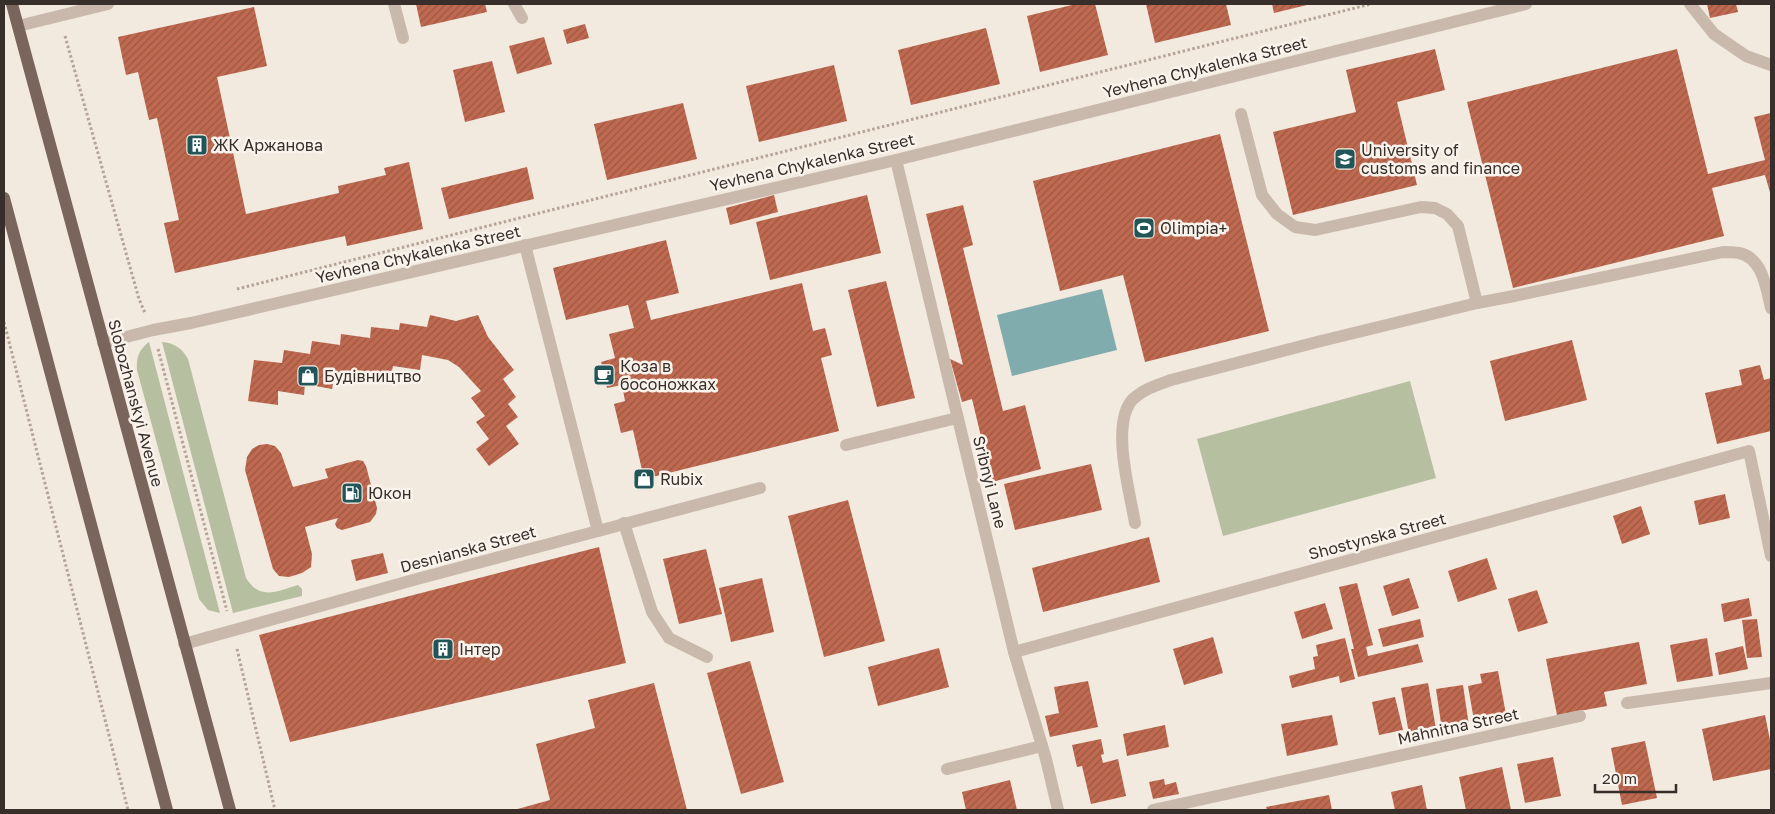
<svg xmlns="http://www.w3.org/2000/svg" width="1775" height="814" viewBox="0 0 1775 814" font-family="'Golos Text',sans-serif">
<style>
.grass{fill:#b6c0a0}
.water{fill:#80acad}
.building{fill:url(#building-hatch)}
.lines{fill:none;stroke-linecap:round;stroke-linejoin:round}
.path{stroke:#b5a396;stroke-width:3;stroke-dasharray:2.5 2.5;stroke-linecap:butt}
.minor{stroke:#c9b9ac;stroke-width:12}
.major{stroke:#79655c;stroke-width:12}
.labels{text-anchor:middle;stroke-width:5;stroke-linejoin:round;paint-order:stroke}
.street-label{font-size:16px;fill:#382e2a;stroke:#f9f3ec}
.poi-label{font-size:16px;fill:#382e2a;stroke:#f9f3ec;text-anchor:start}
</style>
<defs>
<pattern id="building-hatch" width="6" height="6" patternUnits="userSpaceOnUse" patternTransform="scale(1.25)"><rect width="6" height="6" fill="#bf6950"/><path d="M-1 1l2-2M0 6l6-6M5 7l2-2" fill="none" stroke="#9c5743"/></pattern>
</defs>
<rect width="100%" height="100%" fill="#f2e9df"/>
<!-- grass -->
<g class="grass">
<path d="M149,342l71,271 -12,-3 -9,-11 -62,-229c-1,-13 2,-20 12,-28z"/>
<path d="M162,342c12,1 20,6 26,17l58,219c14,23 31,13 52,7l4,4v7l-69,17z"/>
<polygon points="1410,381 1436,478 1223,536 1197,439"/>
</g>
<!-- water -->
<polygon class="water" points="1102,289 1117,350 1012,376 997,315"/>
<!-- building -->
<g class="building">
<polygon points="416,4 485,4 487,12 421,27"/>
<polygon points="1076,4 1095,4 1108,55 1040,72 1027,16"/>
<polygon points="1146,4 1226,4 1231,25 1155,43"/>
<polygon points="1272,4 1311,4 1274,13"/>
<polygon points="1707,4 1736,4 1738,12 1710,18"/>
<polygon points="254,7 267,66 217,77 246,214 339,193 338,186 386,175 384,168 409,162 423,229 347,246 345,236 175,273 164,223 179,220 157,118 149,120 138,72 126,75 118,37"/>
<polygon points="585,24 589,38 567,44 563,30"/>
<polygon points="986,28 1000,84 911,105 898,50"/>
<polygon points="544,37 552,64 517,74 509,46"/>
<polygon points="1435,49 1445,90 1397,102 1417,185 1293,215 1273,132 1356,112 1346,70"/>
<polygon points="1677,49 1708,174 1765,160 1754,117 1771,113 1771,196 1765,175 1712,188 1724,236 1513,288 1467,102"/>
<polygon points="492,61 505,112 465,122 453,70"/>
<polygon points="834,65 847,121 759,142 746,86"/>
<polygon points="683,103 697,159 607,180 594,124"/>
<polygon points="1220,134 1269,331 1145,362 1123,275 1060,291 1033,181"/>
<polygon points="527,167 534,199 449,219 441,188"/>
<polygon points="774,195 778,212 730,225 726,208"/>
<polygon points="867,195 881,253 770,280 756,222"/>
<polygon points="963,205 973,245 963,248 1003,411 1025,405 1041,469 992,482 972,399 962,402 950,359 963,365 926,214"/>
<polygon points="666,240 679,293 646,301 651,320 802,283 813,331 825,328 832,355 821,358 839,431 644,479 633,430 621,433 614,404 625,401 622,385 607,388 601,362 615,358 609,334 634,328 628,305 566,320 553,268"/>
<polygon points="886,281 915,398 877,407 848,290"/>
<polygon points="430,315 456,321 478,315 488,337 514,370 503,379 516,397 508,404 518,417 506,426 519,444 489,466 476,449 489,439 476,422 485,416 471,398 481,391 459,367 448,360 422,355 420,370 393,366 391,375 365,371 363,383 334,378 332,389 305,384 304,395 278,391 278,405 248,401 254,360 282,363 284,350 310,354 312,341 340,345 341,334 370,338 371,327 399,330 400,323 427,327"/>
<polygon points="1572,340 1587,400 1505,421 1490,361"/>
<polygon points="1760,365 1764,380 1771,378 1771,431 1717,444 1705,393 1742,385 1739,370"/>
<polygon points="267,444 275,446 281,453 293,487 328,478 325,469 358,460 363,461 366,466 377,508 376,514 370,522 342,530 337,528 335,524 338,518 305,527 312,554 311,567 302,573 289,577 279,576 273,569 245,470 247,457 252,449 259,445"/>
<polygon points="1091,464 1102,510 1015,530 1004,484"/>
<polygon points="1725,494 1730,518 1699,525 1694,501"/>
<polygon points="848,500 885,641 824,657 788,516"/>
<polygon points="1641,506 1650,534 1622,544 1613,516"/>
<polygon points="1149,537 1160,582 1043,612 1032,568"/>
<polygon points="599,547 626,663 290,742 259,635"/>
<polygon points="706,549 722,614 679,624 663,559"/>
<polygon points="383,553 388,573 356,581 351,560"/>
<polygon points="1487,558 1497,589 1458,602 1448,571"/>
<polygon points="762,578 774,632 731,642 719,588"/>
<polygon points="1409,578 1419,608 1392,616 1383,586"/>
<polygon points="1357,583 1373,645 1366,647 1368,656 1418,644 1423,662 1358,677 1351,649 1354,649 1339,587"/>
<polygon points="1537,590 1548,623 1518,632 1508,599"/>
<polygon points="1749,598 1752,616 1724,622 1721,604"/>
<polygon points="1325,603 1333,629 1302,639 1294,612"/>
<polygon points="1420,619 1424,637 1383,647 1378,629"/>
<polygon points="1757,619 1762,657 1747,658 1742,620"/>
<polygon points="1213,637 1223,673 1184,685 1173,649"/>
<polygon points="1345,638 1355,679 1340,683 1339,676 1292,688 1289,676 1315,669 1313,657 1318,656 1316,645"/>
<polygon points="1707,638 1713,676 1677,682 1670,645"/>
<polygon points="1639,642 1647,684 1604,692 1607,706 1557,715 1546,659"/>
<polygon points="1743,646 1748,669 1719,675 1715,653"/>
<polygon points="939,648 949,687 878,706 868,667"/>
<polygon points="750,661 784,782 741,794 707,673"/>
<polygon points="1498,671 1507,720 1475,726 1468,686 1482,683 1480,674"/>
<polygon points="1088,681 1098,727 1050,737 1045,716 1059,713 1054,687"/>
<polygon points="654,683 687,810 514,810 550,800 536,744 595,728 588,700"/>
<polygon points="1428,683 1436,729 1409,734 1401,688"/>
<polygon points="1463,685 1469,726 1442,730 1436,689"/>
<polygon points="1395,697 1403,730 1379,735 1372,702"/>
<polygon points="1332,715 1338,745 1287,756 1281,724"/>
<polygon points="1765,715 1771,745 1771,769 1713,781 1702,729"/>
<polygon points="1165,725 1169,747 1127,756 1123,734"/>
<polygon points="1101,739 1104,754 1101,755 1103,763 1118,759 1126,796 1091,804 1082,766 1077,767 1072,745"/>
<polygon points="1645,741 1657,798 1622,805 1611,748"/>
<polygon points="1553,757 1561,796 1525,803 1517,764"/>
<polygon points="1502,767 1511,810 1466,810 1459,777"/>
<polygon points="1164,779 1165,785 1176,782 1179,794 1153,799 1149,782"/>
<polygon points="1010,780 1017,810 966,810 962,792"/>
<polygon points="1422,785 1427,810 1395,810 1391,792"/>
<polygon points="1329,795 1332,810 1267,810 1266,807"/>
</g>
<g class="lines">
<!-- path -->
<g class="path">
<polyline points="65,36 139,299 145,313"/>
<polyline points="237,289 1371,4"/>
<polyline points="4,322 128,810"/>
<polyline points="158,349 227,611"/>
<polyline points="237,649 275,810"/>
</g>
<!-- minor -->
<g class="minor">
<polyline points="394,4 403,38"/>
<polyline points="514,4 522,18"/>
<polyline points="1690,4 1714,34 1746,56 1771,65"/>
<polyline points="18,26 108,4"/>
<polyline points="1241,114 1262,195 1277,214 1295,227 1315,230 1421,207 1435,208 1447,214 1458,226 1477,303"/>
<polyline points="896,160 1014,652 1046,759 1058,810"/>
<polyline points="525,245 598,531"/>
<polyline points="103,343 153,330 191,323 896,160 1526,4"/>
<polyline points="846,445 957,418"/>
<polyline points="624,523 652,612 669,638 707,657"/>
<path d="M1135,523c-5,-30 -25,-100 -2,-124 11,-10 24,-14 38,-19l146,-38 160,-39 37,-7 209,-44c5,0 11,0 16,1 24,5 27,35 32,55"/>
<polyline points="184,644 417,579 760,488"/>
<polyline points="1014,652 1749,451 1771,556"/>
<polyline points="1627,703 1771,683"/>
<polyline points="947,769 1042,746"/>
<polyline points="1153,810 1580,716"/>
</g>
<!-- major -->
<g class="major">
<polyline points="12,4 230,810"/>
<polyline points="4,198 167,810"/>
</g>
</g>
<!-- icons -->
<defs>
<g id="building-square" transform="scale(1.125)"><rect x="-9" y="-9" width="18" height="18" rx="4" fill="#225557" stroke="#f9f3ec"/><path d="M-4-6H4V6H1V3H-1V6H-4ZM-2.5-4.3h1.7v1.8h-1.7ZM.8-4.3h1.7v1.8H.8ZM-2.5-1h1.7V.8h-1.7ZM.8-1h1.7V.8H.8Z" fill="#fff"/></g>
<g id="university-square" transform="scale(1.125)"><rect x="-9" y="-9" width="18" height="18" rx="4" fill="#225557" stroke="#f9f3ec"/><path d="M0-5L7-2L0 1L-7-2ZM-4 1L0 2.5L4 1V4Q0 6-4 4Z" fill="#fff"/></g>
<g id="stadium-square" transform="scale(1.125)"><rect x="-9" y="-9" width="18" height="18" rx="4" fill="#225557" stroke="#f9f3ec"/><path d="M0-5a6.5 5 0 1 0 0 10a6.5 5 0 1 0 0-10ZM-3.5-1.8h7v3.6h-7Z" fill="#fff"/></g>
<g id="cafe-square" transform="scale(1.125)"><rect x="-9" y="-9" width="18" height="18" rx="4" fill="#225557" stroke="#f9f3ec"/><path d="M-5.5-4.5H6V0H3Q3 3.5 0 3.5H-2.5Q-5.5 3.5-5.5 0ZM3-3.2v2h1.7v-2ZM-6 4.5H4V6H-6Z" fill="#fff"/></g>
<g id="shop-square" transform="scale(1.125)"><rect x="-9" y="-9" width="18" height="18" rx="4" fill="#225557" stroke="#f9f3ec"/><path d="M-5-2.5h2.3a2.7 3.5 0 0 1 5.4 0H5L5.5 6h-11ZM-1.5-2.5h3a1.5 2.3 0 0 0-3 0Z" fill="#fff"/></g>
<g id="fuel-square" transform="scale(1.125)"><rect x="-9" y="-9" width="18" height="18" rx="4" fill="#225557" stroke="#f9f3ec"/><path d="M-5.5-6h7V0h2V4h1.3V-2.5L3-4.5l.8-.8L6-3V5H2.5V1h-1V6h-7ZM-4.2-4.7v3.2H.2V-4.7Z" fill="#fff"/></g>
</defs>
<g fill-rule="evenodd">
<use href="#building-square" x="197" y="145"/>
<use href="#university-square" x="1345" y="159"/>
<use href="#stadium-square" x="1144" y="228"/>
<use href="#cafe-square" x="604" y="375"/>
<use href="#shop-square" x="308" y="376"/>
<use href="#shop-square" x="644" y="479"/>
<use href="#fuel-square" x="352" y="493"/>
<use href="#building-square" x="443" y="649"/>
</g>
<g class="labels">
<!-- street labels -->
<g class="street-label">
<text transform="translate(1205 67) rotate(-14)" y="6">Yevhena Chykalenka Street</text>
<text transform="translate(812 162) rotate(-13)" y="6">Yevhena Chykalenka Street</text>
<text transform="translate(418 254) rotate(-13)" y="6">Yevhena Chykalenka Street</text>
<text transform="translate(136 403) rotate(75)" y="6">Slobozhanskyi Avenue</text>
<text transform="translate(990 482) rotate(76)" y="6">Sribnyi Lane</text>
<text transform="translate(1377 536) rotate(-15)" y="6">Shostynska Street</text>
<text transform="translate(468 549) rotate(-15)" y="6">Desnianska Street</text>
<text transform="translate(1458 726) rotate(-12)" y="6">Mahnitna Street</text>
</g>
<!-- poi labels -->
<g class="poi-label">
<text x="213" y="151">ЖК Аржанова</text>
<text x="1361" y="156">University of<tspan x="1361" dy="18">customs and finance</tspan></text>
<text x="1160" y="234">Olimpia+</text>
<text x="620" y="372">Коза в<tspan x="620" dy="18">босоножках</tspan></text>
<text x="324" y="382">Будівництво</text>
<text x="660" y="485">Rubix</text>
<text x="368" y="499">Юкон</text>
<text x="459" y="655">Інтер</text>
</g>
</g>
<!-- border -->
<rect width="1775" height="814" fill="none" stroke="#382e2a" stroke-width="10"/>
<!-- scale -->
<path d="M1595 784v8h81v-8" fill="none" stroke="#382e2a" stroke-width="2.5"/>
<text x="1602" y="784" font-size="15" fill="#382e2a" stroke="#f9f3ec" stroke-width="4" paint-order="stroke">20 m</text>
</svg>
